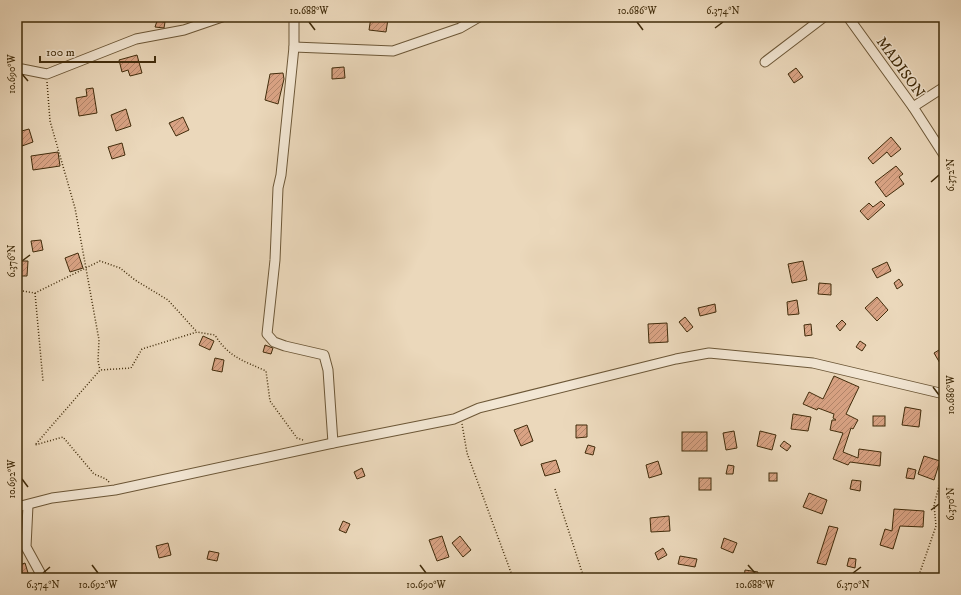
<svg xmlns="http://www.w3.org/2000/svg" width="961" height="595" viewBox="0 0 961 595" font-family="'IM FELL DW Pica',serif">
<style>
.building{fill:url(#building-hatch);stroke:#412c0b}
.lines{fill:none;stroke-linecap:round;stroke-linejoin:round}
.minor-casing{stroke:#6c5737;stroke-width:11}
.path{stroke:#412c0b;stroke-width:1.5;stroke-dasharray:1 2;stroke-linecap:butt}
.minor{stroke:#f2e6d3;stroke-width:9}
.ticks{fill:none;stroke:#412c0b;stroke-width:1.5}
.labels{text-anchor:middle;stroke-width:3;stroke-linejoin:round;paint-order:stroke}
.street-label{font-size:15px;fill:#412c0b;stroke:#f2e6d3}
.neatline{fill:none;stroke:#412c0b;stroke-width:1.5}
.ticks-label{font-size:10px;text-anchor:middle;fill:#412c0b}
</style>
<defs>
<pattern id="building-hatch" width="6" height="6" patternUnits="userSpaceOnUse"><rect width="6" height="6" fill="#d9a384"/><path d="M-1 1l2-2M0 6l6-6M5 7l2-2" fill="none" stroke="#b2856a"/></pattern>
</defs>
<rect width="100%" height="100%" fill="#ebd8bb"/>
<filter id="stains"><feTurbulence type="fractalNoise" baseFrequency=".005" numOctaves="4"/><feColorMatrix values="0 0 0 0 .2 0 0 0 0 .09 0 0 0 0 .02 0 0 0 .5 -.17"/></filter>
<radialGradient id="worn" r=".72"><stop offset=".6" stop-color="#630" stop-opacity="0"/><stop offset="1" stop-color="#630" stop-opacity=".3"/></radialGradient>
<!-- building -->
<g class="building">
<polygon points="371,17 388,19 386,32 369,30"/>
<polygon points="157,21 165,22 164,28 155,27"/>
<polygon points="137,55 142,73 130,76 128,70 122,72 119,60"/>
<polygon points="344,67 345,78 332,79 332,68"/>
<polygon points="796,68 803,77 794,83 788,74"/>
<polygon points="283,73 284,79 278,104 265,100 270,74"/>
<polygon points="93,88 97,113 79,116 76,98 87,96 86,89"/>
<polygon points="126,109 131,126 116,131 111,115"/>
<polygon points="183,117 189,130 176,136 169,123"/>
<polygon points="29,129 33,142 22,146 18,132"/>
<polygon points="891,137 901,149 891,157 887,152 873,164 868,158"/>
<polygon points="122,143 125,155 112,159 108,147"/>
<polygon points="58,152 60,166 33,170 31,156"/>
<polygon points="896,166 903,174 899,177 904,184 886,197 875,182"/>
<polygon points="881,201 885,205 868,220 860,211 869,203 873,207"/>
<polygon points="41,240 43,250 33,252 31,241"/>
<polygon points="78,253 83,268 70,272 65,258"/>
<polygon points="17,261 28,261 27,276 17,276"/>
<polygon points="803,261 807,280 792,283 788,264"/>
<polygon points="887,262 891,271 877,278 872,269"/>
<polygon points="899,279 903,285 897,289 894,283"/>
<polygon points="819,283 831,284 831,295 818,294"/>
<polygon points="877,297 888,310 877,321 865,308"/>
<polygon points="797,300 799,314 788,315 787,302"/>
<polygon points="715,304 716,312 700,316 698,308"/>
<polygon points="685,317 693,327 687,332 679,322"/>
<polygon points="842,320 846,324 840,331 836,326"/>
<polygon points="667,323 668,342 649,343 648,324"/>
<polygon points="811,324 812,335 805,336 804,325"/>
<polygon points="203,336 214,341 210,350 199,345"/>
<polygon points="860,341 866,345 862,351 856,347"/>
<polygon points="265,345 273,348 271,354 263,352"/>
<polygon points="944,347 944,370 934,353"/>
<polygon points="215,358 224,360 222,372 212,370"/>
<polygon points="834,376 859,387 846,414 858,420 853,429 851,428 843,452 858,458 859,449 881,452 880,466 850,462 848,465 833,459 843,433 830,430 832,420 836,420 833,418 834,414 818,408 817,410 803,404 809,392 823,399"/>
<polygon points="905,407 921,410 919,427 902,425"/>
<polygon points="793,414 811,417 808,431 791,429"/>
<rect x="873" y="416" width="12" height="10"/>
<polygon points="527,425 533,441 521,446 514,430"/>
<polygon points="576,425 587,425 587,437 576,438"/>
<polygon points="734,431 737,448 726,450 723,433"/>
<polygon points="760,431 776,435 772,450 757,446"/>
<rect x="682" y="432" width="25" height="19"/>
<polygon points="784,441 791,446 787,451 780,446"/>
<polygon points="588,445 595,447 593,455 585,453"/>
<polygon points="924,456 940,461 934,480 918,474"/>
<polygon points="556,460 560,472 545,476 541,464"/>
<polygon points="658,461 662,474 649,478 646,465"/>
<polygon points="728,465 734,466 733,474 726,474"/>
<polygon points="362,468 365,476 357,479 354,472"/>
<polygon points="908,468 916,470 914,479 906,478"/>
<rect x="769" y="473" width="8" height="8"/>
<rect x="699" y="478" width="12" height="12"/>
<polygon points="852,480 861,481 860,491 850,489"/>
<polygon points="809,493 827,500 822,514 803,507"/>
<polygon points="894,509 924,511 923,527 900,526 893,549 880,545 885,529 892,531"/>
<polygon points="669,516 670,531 651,532 650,518"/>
<polygon points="343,521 350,524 346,533 339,530"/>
<polygon points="829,526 838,528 826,565 817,563"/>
<polygon points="442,536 449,557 437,561 429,540"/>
<polygon points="460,536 471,550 463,557 452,543"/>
<polygon points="724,538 737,543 733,553 721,548"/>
<polygon points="168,543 171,555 159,558 156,546"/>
<polygon points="663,548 667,555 658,560 655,553"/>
<polygon points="209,551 219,553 217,561 207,559"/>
<polygon points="680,556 697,559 695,567 678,564"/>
<polygon points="849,558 856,559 855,568 847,566"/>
<polygon points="25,563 29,576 17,578 17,566"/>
<polygon points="745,570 758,572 757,578 744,578"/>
</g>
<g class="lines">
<!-- minor casing -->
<g class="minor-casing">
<g id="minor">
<polyline points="294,17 294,47 281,175 278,188 275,260 267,334 274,342 285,346 324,355 328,370 333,443"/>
<polyline points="848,17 913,107 944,155"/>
<polyline points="294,47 393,51 460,28 479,17"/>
<polyline points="765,62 824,17"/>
<polyline points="17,70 22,69 47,74 136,39 184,30 222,17"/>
<polyline points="913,107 944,87"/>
<polyline points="28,505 26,547 43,578"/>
<polyline points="17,507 52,498 115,490 333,443 454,419 479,408 676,359 709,353 813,363 944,394"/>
</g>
</g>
<!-- path -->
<g class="path">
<polyline points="47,82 50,121 75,208 99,340 98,361 100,370"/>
<polyline points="17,290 35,293 100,261 120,268 135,280 168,300 197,332"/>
<polyline points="35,293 43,381"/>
<polyline points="462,424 467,453 513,578"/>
<path d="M109,482l-3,-3 -12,-5 -31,-37 -28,8 65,-75 31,-2 11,-19 55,-17 18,3c13,22 29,26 51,36l4,30 27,37 6,2"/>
<polyline points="555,489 584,578"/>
<polyline points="918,578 936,526 934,505 944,468"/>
</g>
<!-- minor -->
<use href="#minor" class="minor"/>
</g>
<!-- ticks -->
<path class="ticks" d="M309,22l6,8M637,22l6,8M715,28l8,-6M22,74l6,7M931,182l8,-7M22,261l8,-6M933,387l6,8M22,479l6,8M931,510l8,-6M92,565l6,8M420,565l6,8M748,565l7,8M43,573l7,-6M853,573l8,-6"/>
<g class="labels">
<!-- street labels -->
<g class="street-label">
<text transform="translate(901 67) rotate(54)" y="5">MADISON</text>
</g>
</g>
<!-- margin -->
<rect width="961" height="595" fill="none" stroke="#ebd8bb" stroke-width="44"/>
<!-- scale -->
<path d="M40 56v6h115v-6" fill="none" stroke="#412c0b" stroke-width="2"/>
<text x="46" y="56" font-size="12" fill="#412c0b" stroke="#f2e6d3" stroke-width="3" paint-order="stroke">100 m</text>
<rect x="22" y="22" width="917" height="551" class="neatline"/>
<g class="ticks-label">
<text x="309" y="14">10.688°W</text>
<text x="637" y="14">10.686°W</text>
<text x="723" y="14">6.374°N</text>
<text transform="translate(11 74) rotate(-90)" y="4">10.690°W</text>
<text transform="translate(950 175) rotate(-90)" y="4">6.372°N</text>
<text transform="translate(11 261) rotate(-90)" y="4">6.376°N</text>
<text transform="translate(950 395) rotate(-90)" y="4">10.686°W</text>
<text transform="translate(11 479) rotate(-90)" y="4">10.692°W</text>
<text transform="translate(950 504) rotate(-90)" y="4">6.370°N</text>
<text x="43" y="588">6.374°N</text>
<text x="98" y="588">10.692°W</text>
<text x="426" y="588">10.690°W</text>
<text x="755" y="588">10.688°W</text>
<text x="853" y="588">6.370°N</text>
</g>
<rect width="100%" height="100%" filter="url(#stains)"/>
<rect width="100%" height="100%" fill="url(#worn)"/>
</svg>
